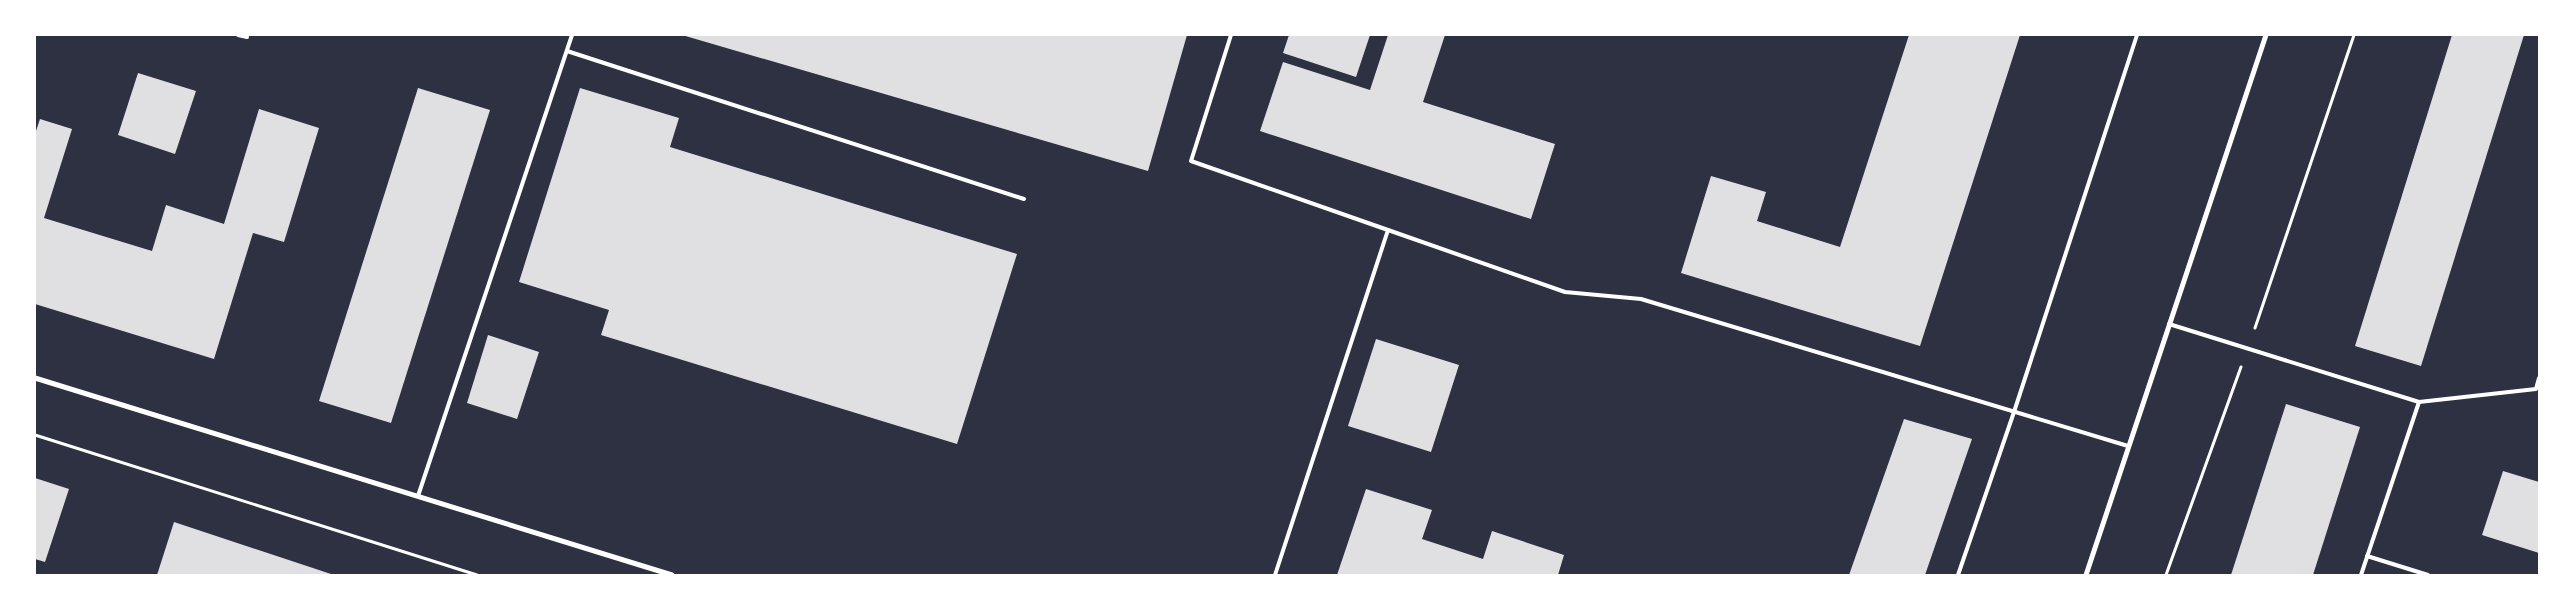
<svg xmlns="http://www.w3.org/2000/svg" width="2574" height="610" viewBox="0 0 2574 610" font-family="Inter,sans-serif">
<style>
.building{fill:#e0e0e3}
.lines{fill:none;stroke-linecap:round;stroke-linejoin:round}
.path{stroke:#fff;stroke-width:3}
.service{stroke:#fff;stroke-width:4}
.minor{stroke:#fff;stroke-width:5}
</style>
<rect width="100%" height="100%" fill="#2d3142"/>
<!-- building -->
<g class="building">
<polygon points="682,35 1187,35 1148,171"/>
<polygon points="1289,35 1370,35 1356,77 1283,53"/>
<polygon points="1388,35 1445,35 1423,102 1555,144 1531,219 1260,131 1283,62 1370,90"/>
<polygon points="1909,35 2020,35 1920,346 1681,273 1711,176 1766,192 1757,221 1840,247"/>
<polygon points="2452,35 2524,35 2421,366 2355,346"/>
<polygon points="138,73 196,91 175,154 118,135"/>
<polygon points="418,88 490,110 391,423 319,401"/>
<polygon points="580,88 679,118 670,147 1017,254 957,444 601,335 609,310 519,282"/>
<polygon points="259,109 319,128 284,242 253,233 214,359 35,304 35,134 40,119 72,129 44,218 152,251 166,205 224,224"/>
<polygon points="488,335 539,352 517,419 467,403"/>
<polygon points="1376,339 1459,365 1431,452 1348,426"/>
<polygon points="2286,404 2360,427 2313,575 2231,575"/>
<polygon points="1904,419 1972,439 1925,575 1849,575"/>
<polygon points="2503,471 2539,482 2539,553 2482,535"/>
<polygon points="35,478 69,489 45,562 35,559"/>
<polygon points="1366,489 1432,510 1422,539 1483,559 1492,531 1564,555 1558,575 1337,575"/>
<polygon points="174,522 334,575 157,575"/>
</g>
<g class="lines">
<!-- path -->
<g class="path">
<polyline points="2255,328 2354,35"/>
<polyline points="35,435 477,575"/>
<polyline points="2166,575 2241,367"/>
</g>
<!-- service -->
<g class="service">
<polyline points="238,35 247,37"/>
<polyline points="1231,35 1191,161 1388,230 1275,575"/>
<polyline points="567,51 1024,199"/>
<polyline points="1388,230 1565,292 1641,299 2128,446"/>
<polyline points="2169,324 2419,402 2536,389 2539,378"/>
<polyline points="418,496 572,35"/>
<polyline points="2367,556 2428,575"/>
<polyline points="1958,575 2014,412 2137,35"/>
<polyline points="2361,575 2419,402"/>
</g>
<!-- minor -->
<g class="minor">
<polyline points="35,378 672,575"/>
<polyline points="2086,575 2266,35"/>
</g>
</g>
<!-- border -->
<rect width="2574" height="610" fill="none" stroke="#ffffff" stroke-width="72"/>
</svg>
